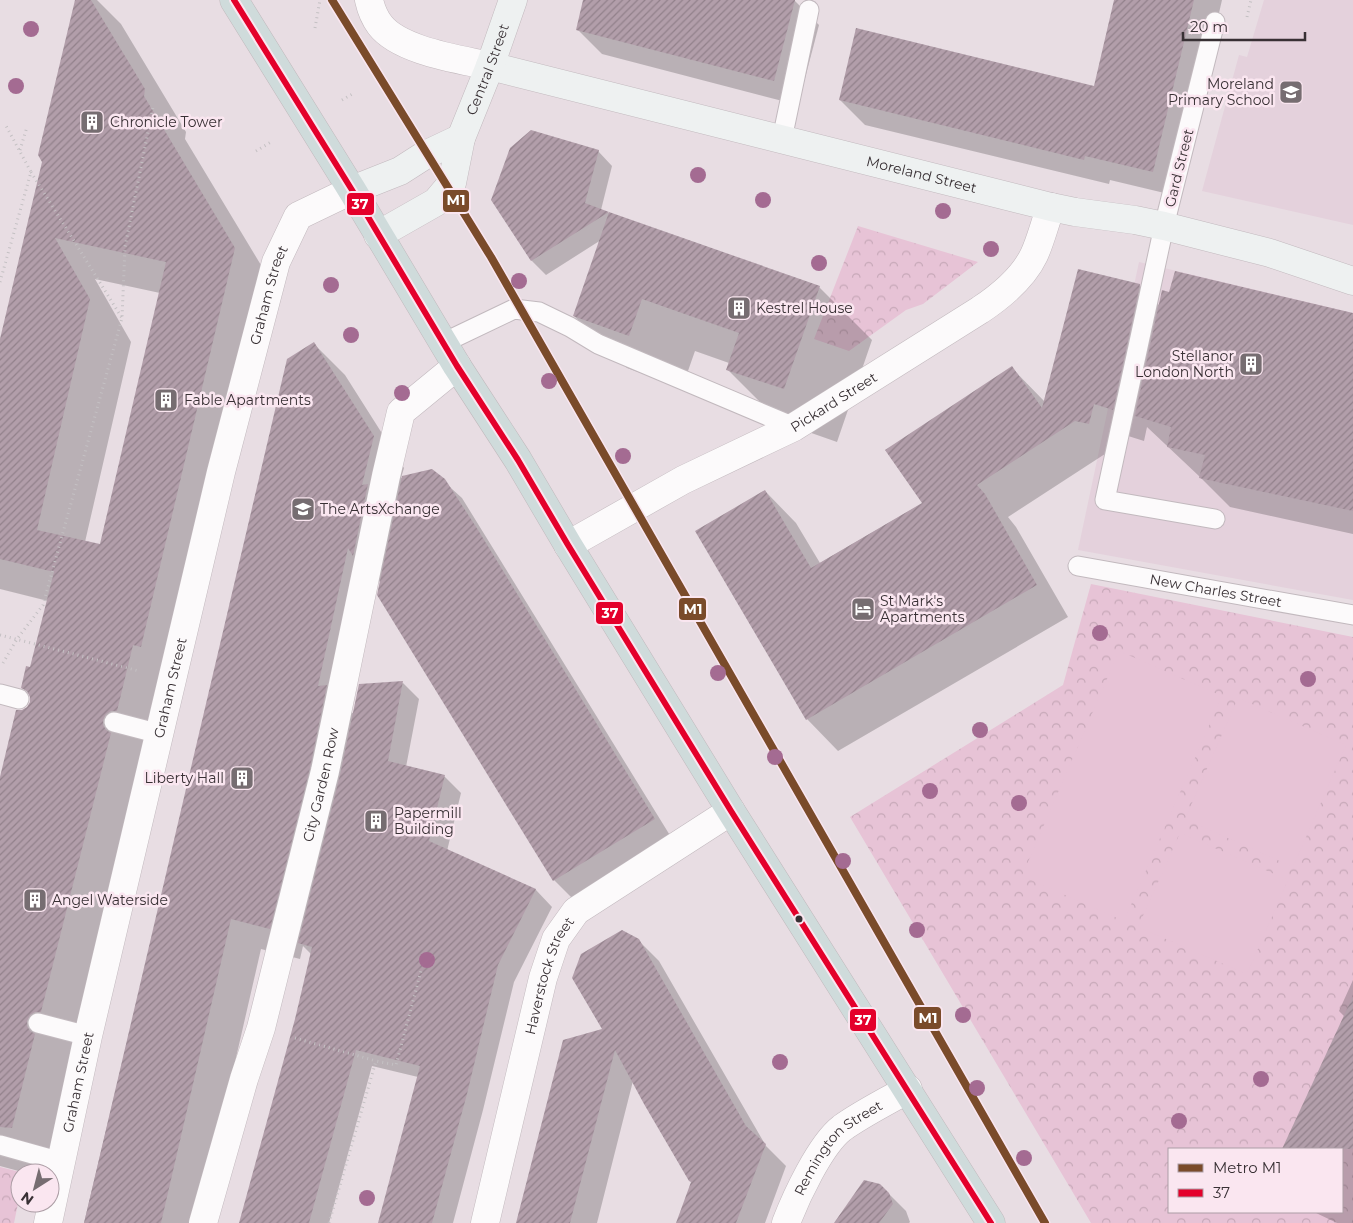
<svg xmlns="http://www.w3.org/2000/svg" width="1353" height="1223" viewBox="0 0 1353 1223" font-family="Montserrat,sans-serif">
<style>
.built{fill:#e4d1dc}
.park{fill:url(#park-crowns);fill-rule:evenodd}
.pitch{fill:#e7c3d6}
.shadow{fill:#0003;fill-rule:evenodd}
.building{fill:url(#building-hatch);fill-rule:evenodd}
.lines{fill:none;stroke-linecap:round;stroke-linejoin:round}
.lane-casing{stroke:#c2b9be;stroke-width:21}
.street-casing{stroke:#c2b9be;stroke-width:29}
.secondary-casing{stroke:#c2b9be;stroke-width:29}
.highway-casing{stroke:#c0babd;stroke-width:29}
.path{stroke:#c4c0c3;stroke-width:3;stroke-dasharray:1 4;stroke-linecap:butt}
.lane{stroke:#fcfafb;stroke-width:19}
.street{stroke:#fcfafb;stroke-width:28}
.secondary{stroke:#eef1f1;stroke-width:28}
.highway{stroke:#cfdbdb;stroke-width:28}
.bus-1-casing{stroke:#fae6f0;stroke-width:10}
.bus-1{stroke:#e4002b;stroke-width:6}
.metro-1-casing{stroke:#fae6f0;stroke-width:11}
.metro-1{stroke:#7a4b2a;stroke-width:8}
.tree{fill:#a46b92}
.bus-dot{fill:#383034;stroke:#fae6f0;stroke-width:2}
.labels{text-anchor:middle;stroke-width:5;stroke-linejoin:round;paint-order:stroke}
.street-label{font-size:14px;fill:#383034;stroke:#fae6f0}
.poi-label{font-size:14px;fill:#383034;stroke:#fae6f0;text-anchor:start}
.line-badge{stroke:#fae6f0;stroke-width:2}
.badge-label{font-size:14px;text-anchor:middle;font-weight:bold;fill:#fff}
</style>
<defs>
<pattern id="park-crowns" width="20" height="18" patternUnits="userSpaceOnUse" patternTransform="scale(1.25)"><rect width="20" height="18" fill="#e7c3d6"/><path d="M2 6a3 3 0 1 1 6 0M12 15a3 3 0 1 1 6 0" fill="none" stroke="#c7a8b8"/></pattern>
<pattern id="building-hatch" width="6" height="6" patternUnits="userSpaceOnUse" patternTransform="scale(1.25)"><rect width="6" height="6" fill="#b29eaa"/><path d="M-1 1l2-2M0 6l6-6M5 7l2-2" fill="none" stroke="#92818b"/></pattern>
</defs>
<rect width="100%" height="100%" fill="#e8dde3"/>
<!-- built -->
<g class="built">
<polygon points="1264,0 1353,0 1353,225 1202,191 1239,55 1247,57"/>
<polygon points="1139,262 1353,313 1353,600 1078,550"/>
</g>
<!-- park -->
<g class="park">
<polygon points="858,226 978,262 923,304 906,310 849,351 814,339"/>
<path d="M1091,584l262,53v586h-262l-241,-406 213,-132zM1169,1149h173v63h-173z"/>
<polygon points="0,1167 24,1173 20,1173 20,1194 14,1223 0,1223"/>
</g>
<!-- pitch -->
<g class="pitch">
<polygon points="1119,651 1222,696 1124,921 1022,876"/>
<polygon points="1238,698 1346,745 1293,867 1185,819"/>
<polygon points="1180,833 1288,880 1247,974 1138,927"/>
</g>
<!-- shadow -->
<g class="shadow">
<path d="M76,0h21l24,24 65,108 -1,7 91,151 -204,766 -4,7 -18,110h-24l-26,-7v-384l22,-71 6,-3 3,-6v-6l-8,-8 8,-19 17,-68 -48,-12v-243l43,-184zM95,279l65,14 -59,252 -16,-3 46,-200z"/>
<polygon points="584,0 794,0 819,25 798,105 602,54 577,29"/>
<polygon points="1116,0 1222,0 1177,196 1110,180 1109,184 865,125 840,100 1095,87"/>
<polygon points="598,151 612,166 601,210 819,287 872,340 837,442 780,422 727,369 729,363 695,351 682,388 627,368 574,316 601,240 546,275 532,261 492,199"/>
<polygon points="1139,285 1160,306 1170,293 1353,314 1353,534 1230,507 1200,477 1147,427 1144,441 1125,435 1108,452 1008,517 1016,527 1068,617 838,751 807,719 765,491 796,523 820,563 923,503 1011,367 1045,402"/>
<polygon points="314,344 345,375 404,468 401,478 432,471 462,498 671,837 572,898 554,880 379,595 381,583 378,580 349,710 354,714 403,683 419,699 406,767 445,777 461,793 447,851 536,890 552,907 514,982 483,1110 453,1223 379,1223 418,1077 372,1066 329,1223 240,1223 296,1019 312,955 303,946 300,959 261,949 198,1223 84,1223 229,614"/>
<polygon points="638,940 659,961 766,1146 786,1166 765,1223 677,1223 692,1183 633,1081 597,1223 517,1223 604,1030"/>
<polygon points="1353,980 1353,1223 1337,1223 1314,1212 1342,1212 1342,1149 1284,1149 1345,1017 1339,1011"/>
<polygon points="880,1185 906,1211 910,1222 909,1223 839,1223"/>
</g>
<!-- building -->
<g class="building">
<path d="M75,0h16l54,89 -1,7 91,152 -94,399 -8,-2 -16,66h-6l-5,3 -3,6v5l3,5 5,3 -70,279h-6l-5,3 -3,6v5l3,5 5,3 -23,94 -12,-1v-350l16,-67h6l5,-3 3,-5v-5l-3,-6 -6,-3 5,-22 4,1 24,-95 -54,-13v-220l42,-177 -4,-7zM55,238l111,24 -66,282 -63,-14 53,-231z"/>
<polygon points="583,0 795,0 774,81 576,30"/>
<polygon points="1114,0 1194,0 1153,172 1085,156 1084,160 839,100 856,28 1094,86"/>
<polygon points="531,130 599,150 585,203 609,212 531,261 491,200 510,148"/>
<polygon points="609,212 820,286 784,389 726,370 739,333 642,299 629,336 573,316"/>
<polygon points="1078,269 1140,284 1113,410 1094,404 1089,424 1075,421 977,485 985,494 1037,585 806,720 695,531 765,490 811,568 922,503 885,450 1012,366 1042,408"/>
<polygon points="1175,271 1353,313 1353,511 1199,478 1205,455 1167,447 1171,427 1135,416 1162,290 1169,292"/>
<polygon points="314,342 374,436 362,485 368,484 353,556 348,548 318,686 327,685 310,768 270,929 231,919 161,1223 84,1223 287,359"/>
<polygon points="432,469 445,479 478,530 655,819 553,881 377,595 402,476"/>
<polygon points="403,681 388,761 445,775 429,841 536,889 498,965 467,1094 432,1223 378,1223 420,1066 356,1050 309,1223 239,1223 295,1019 312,947 298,943 340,775 359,684"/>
<polygon points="622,930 639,939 746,1126 766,1144 736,1223 676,1223 691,1182 689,1181 644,1104 615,1050 570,1223 516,1223 563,1040 602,1029 572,978 581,954"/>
<polygon points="1353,996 1353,1149 1282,1149"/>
<polygon points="864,1180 880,1184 889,1193 893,1204 879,1223 834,1223"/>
</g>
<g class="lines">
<!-- lane casing -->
<g class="lane-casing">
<g id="lane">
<polyline points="1215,22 1164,226 1105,500 1215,519"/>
<polyline points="782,139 809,10"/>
<polyline points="443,343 514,309 539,312 570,327 598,344 794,427"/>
<path id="s1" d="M1078,566l275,49"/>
<polyline points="0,694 19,699"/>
<polyline points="114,722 160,734"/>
<polyline points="38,1023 88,1036"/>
<polyline points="0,1145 61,1162"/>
</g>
</g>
<!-- street casing -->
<g class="street-casing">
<g id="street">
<path d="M369,0c2,9 5,17 11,25 20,26 79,34 110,41"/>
<path id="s2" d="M568,545l115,-65 111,-53 186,-117c21,-14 43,-32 54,-55 7,-15 11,-33 17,-48"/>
<path id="s3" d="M48,1223l40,-187 133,-564 55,-210 22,-46 54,-26"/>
<path id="s4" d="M203,1223l41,-144 17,-51 64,-257 61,-295 15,-64 56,-46"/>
<path id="s5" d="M485,1223l58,-245 13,-39 20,-28 155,-100"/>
<path id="s6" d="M786,1223c10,-26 34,-78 56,-95 21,-15 44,-26 66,-39"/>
</g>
</g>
<!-- secondary casing -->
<g class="secondary-casing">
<g id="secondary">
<path id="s7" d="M490,66l561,141 24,5 60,8 29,6 106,27 83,28"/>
<polyline points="352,190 400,171 425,155 461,138"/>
<path id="s8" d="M378,235l58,-33 16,-19 9,-45 29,-72 23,-66"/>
</g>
</g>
<!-- highway casing -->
<g class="highway-casing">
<polyline id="highway" points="234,0 352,190 457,366 518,460 568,545 731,811 991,1223"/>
</g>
<!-- path -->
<g class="path">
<polyline points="1247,17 1251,0"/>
<polyline points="315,28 320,0"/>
<polyline points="342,100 354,93"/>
<polyline points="20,150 27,127"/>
<polyline points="256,151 271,142"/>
<polyline points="31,172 122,318"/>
<polyline points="0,282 31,172 5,124"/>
<polyline points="0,635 139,671"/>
<polyline points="3,663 17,639 43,605 122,318 125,247 153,107"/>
<polyline points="295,1038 376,1061"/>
<polyline points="329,1223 376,1061 396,1065 421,971"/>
</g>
<!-- lane -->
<use href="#lane" class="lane"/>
<!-- street -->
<use href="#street" class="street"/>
<!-- secondary -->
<use href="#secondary" class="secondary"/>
<!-- highway -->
<use href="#highway" class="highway"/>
<!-- bus-1 casing -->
<g class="bus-1-casing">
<polyline id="bus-1" points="234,0 352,190 457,366 518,460 568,545 731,811 991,1223"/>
</g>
<!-- bus-1 -->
<use href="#bus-1" class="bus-1"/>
<!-- metro-1 casing -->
<g class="metro-1-casing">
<polyline id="metro-1" points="332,0 491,257 1045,1223"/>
</g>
<!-- metro-1 -->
<use href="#metro-1" class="metro-1"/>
</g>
<!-- trees -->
<g class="tree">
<circle cx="31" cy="29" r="8"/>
<circle cx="16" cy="86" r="8"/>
<circle cx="698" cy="175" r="8"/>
<circle cx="763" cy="200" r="8"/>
<circle cx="943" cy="211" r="8"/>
<circle cx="991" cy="249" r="8"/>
<circle cx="819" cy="263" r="8"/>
<circle cx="519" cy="281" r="8"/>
<circle cx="331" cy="285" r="8"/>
<circle cx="351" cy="335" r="8"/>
<circle cx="549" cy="381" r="8"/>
<circle cx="402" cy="393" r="8"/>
<circle cx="623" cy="456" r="8"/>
<circle cx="686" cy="604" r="8"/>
<circle cx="1100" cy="633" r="8"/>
<circle cx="718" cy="673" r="8"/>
<circle cx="1308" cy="679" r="8"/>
<circle cx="980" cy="730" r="8"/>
<circle cx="775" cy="757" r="8"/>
<circle cx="930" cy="791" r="8"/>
<circle cx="1019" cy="803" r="8"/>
<circle cx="843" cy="861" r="8"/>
<circle cx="917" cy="930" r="8"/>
<circle cx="427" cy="960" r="8"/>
<circle cx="963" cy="1015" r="8"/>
<circle cx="780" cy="1062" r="8"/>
<circle cx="1261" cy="1079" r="8"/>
<circle cx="977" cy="1088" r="8"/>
<circle cx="1179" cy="1121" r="8"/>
<circle cx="1024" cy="1158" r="8"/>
<circle cx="367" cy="1198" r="8"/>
</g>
<!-- icons -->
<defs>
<g id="school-square" transform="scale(1.25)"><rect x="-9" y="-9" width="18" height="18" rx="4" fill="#766d71" stroke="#fae6f0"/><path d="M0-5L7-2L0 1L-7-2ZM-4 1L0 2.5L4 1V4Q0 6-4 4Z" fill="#fff"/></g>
<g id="building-square" transform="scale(1.25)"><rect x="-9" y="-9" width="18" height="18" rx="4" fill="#766d71" stroke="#fae6f0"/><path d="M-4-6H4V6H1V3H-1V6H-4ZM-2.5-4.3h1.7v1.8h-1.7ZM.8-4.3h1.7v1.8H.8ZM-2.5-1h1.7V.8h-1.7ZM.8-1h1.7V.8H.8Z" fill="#fff"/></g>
<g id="hotel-square" transform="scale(1.25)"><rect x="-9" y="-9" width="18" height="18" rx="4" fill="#766d71" stroke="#fae6f0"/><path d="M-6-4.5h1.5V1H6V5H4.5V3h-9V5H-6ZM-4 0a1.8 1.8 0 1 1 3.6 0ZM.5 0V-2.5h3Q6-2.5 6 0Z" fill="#fff"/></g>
</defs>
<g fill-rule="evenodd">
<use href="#school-square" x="1291" y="92"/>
<use href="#building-square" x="92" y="122"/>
<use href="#building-square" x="739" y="308"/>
<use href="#building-square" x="1251" y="364"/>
<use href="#building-square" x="166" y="400"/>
<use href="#school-square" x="303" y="509"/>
<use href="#hotel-square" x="863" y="609"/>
<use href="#building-square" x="242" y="778"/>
<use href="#building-square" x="376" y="821"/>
<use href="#building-square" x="35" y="900"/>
</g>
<!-- markers -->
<circle class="bus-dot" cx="799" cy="919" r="4.5"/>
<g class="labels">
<!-- street labels -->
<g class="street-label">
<text dy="5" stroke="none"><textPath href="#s8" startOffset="211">Central Street</textPath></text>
<text transform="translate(1179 168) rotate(-76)" y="5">Gard Street</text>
<text dy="5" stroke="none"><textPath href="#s7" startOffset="445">Moreland Street</textPath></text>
<text dy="5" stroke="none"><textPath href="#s3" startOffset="954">Graham Street</textPath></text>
<text dy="5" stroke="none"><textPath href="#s2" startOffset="302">Pickard Street</textPath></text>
<text dy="5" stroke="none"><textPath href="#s1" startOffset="140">New Charles Street</textPath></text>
<text dy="5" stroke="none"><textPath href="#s3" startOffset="549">Graham Street</textPath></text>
<text dy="5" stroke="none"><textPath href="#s4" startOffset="454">City Garden Row</textPath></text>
<text dy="5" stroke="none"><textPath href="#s5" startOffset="256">Haverstock Street</textPath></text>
<text dy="5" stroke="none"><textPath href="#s3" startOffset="144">Graham Street</textPath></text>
<text dy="5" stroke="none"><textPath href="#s6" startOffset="94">Remington Street</textPath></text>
</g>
<!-- poi labels -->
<g class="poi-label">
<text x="1274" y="89" text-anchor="end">Moreland<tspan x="1274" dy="16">Primary School</tspan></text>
<text x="110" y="127">Chronicle Tower</text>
<text x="756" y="313">Kestrel House</text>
<text x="1234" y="361" text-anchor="end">Stellanor<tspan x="1234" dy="16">London North</tspan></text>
<text x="184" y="405">Fable Apartments</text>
<text x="320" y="514">The ArtsXchange</text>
<text x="880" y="606">St Mark's<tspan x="880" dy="16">Apartments</tspan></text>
<text x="224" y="783" text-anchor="end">Liberty Hall</text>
<text x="394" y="818">Papermill<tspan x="394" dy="16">Building</tspan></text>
<text x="52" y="905">Angel Waterside</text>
</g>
</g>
<g class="line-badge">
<rect x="442" y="189" width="28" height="24" rx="5" fill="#7a4b2a"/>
<rect x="346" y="192" width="29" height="24" rx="5" fill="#e4002b"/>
<rect x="678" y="597" width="29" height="24" rx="5" fill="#7a4b2a"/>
<rect x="595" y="601" width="29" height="24" rx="5" fill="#e4002b"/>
<rect x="913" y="1006" width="29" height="24" rx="5" fill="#7a4b2a"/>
<rect x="849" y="1008" width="28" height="24" rx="5" fill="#e4002b"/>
</g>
<g class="badge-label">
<text x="456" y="205">M1</text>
<text x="360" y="209">37</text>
<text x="693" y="614">M1</text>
<text x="610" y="618">37</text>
<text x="928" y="1023">M1</text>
<text x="863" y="1025">37</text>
</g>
<!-- legend -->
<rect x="1168" y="1148" width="175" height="65" fill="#fae6f0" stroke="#ac9da5"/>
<rect x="1178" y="1164" width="25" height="8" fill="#7a4b2a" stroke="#ac9da5"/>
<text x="1213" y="1173" font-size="15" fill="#383034">Metro M1</text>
<rect x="1178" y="1189" width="25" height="8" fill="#e4002b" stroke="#ac9da5"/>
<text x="1213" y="1198" font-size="15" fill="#383034">37</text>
<!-- north arrow -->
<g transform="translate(35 1188) rotate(216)"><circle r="24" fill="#fae6f0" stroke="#ac9da5"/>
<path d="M0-4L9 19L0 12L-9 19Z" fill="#766d71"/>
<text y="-8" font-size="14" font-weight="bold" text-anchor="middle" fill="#383034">N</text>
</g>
<!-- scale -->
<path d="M1183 32v8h122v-8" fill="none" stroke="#383034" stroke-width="2.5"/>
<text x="1190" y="32" font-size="15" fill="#383034" stroke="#fae6f0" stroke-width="4" paint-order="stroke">20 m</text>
</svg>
